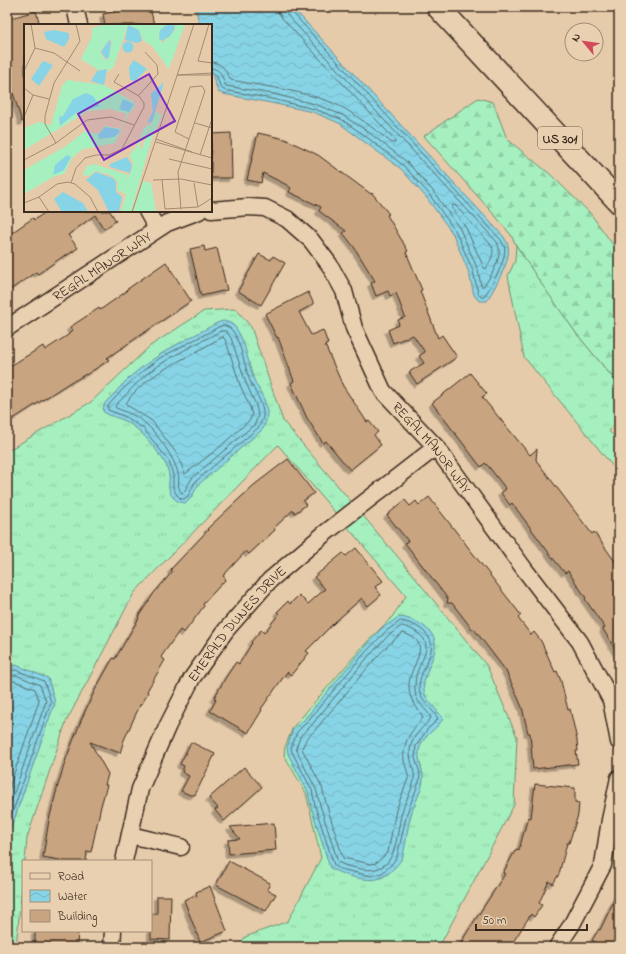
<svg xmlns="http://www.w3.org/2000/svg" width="626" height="954" viewBox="0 0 626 954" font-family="'Indie Flower',sans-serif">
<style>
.grass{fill:url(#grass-tufts);stroke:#708d6e}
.forest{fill:url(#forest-firs);stroke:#708d6e}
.water{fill:url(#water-waves);stroke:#699096}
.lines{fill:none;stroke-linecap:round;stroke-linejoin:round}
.shore{stroke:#596e6e;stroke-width:1}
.building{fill:#c8a480;stroke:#3b2a1e;filter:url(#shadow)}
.street-casing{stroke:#3b2a1e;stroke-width:19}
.primary-casing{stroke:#3b2a1e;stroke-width:25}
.street{stroke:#e8d0b0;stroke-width:16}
.primary{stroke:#e8d0b0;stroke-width:22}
.labels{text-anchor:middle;stroke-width:3;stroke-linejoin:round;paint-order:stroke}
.shield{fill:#e8d0b0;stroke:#6f5c4a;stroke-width:1}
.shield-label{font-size:13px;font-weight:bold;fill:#3b2a1e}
.street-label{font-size:14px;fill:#3b2a1e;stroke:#e8d0b0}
.inset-road{fill:none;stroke:#a28b72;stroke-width:1}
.view{fill:#7b2cbf;fill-opacity:0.15;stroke:#7b2cbf;stroke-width:2}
.inset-edge{fill:none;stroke:#3b2a1e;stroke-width:2}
</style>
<defs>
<pattern id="grass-tufts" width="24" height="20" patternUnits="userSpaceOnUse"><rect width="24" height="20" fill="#a6f0bf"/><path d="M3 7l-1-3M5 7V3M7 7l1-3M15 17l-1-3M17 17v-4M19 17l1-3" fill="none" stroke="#90cea4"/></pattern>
<pattern id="forest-firs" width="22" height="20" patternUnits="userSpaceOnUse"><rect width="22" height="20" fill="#a6f0bf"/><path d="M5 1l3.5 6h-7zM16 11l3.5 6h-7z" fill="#90cea4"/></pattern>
<pattern id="water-waves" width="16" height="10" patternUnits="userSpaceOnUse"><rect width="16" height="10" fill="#87d4e6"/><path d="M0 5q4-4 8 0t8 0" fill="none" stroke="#75b6c5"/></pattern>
<filter id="shadow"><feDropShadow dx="-3.5" dy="3.5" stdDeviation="0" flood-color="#0004"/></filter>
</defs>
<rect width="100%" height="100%" fill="#e6cbaa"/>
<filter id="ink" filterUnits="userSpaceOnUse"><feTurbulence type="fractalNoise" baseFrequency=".025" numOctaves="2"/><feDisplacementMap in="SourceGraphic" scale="8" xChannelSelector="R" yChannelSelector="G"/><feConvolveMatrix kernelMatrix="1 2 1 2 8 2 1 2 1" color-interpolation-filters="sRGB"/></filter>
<g filter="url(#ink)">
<!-- grass -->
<g class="grass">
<polygon points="516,245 576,333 619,385 619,420 609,431 619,442 619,474 524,357 508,276 515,261"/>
<polygon points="236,309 251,327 283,421 403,563 487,666 517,737 514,805 439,947 238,947 245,937 288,921 321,858 306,793 284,755 285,747 293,727 365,644 392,617 406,596 278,445 134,593 66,722 27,838 25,861 23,861 23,876 16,947 7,947 7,451 91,402 150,346 204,311"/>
</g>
<!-- forest -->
<polygon class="forest" points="478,98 493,102 507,139 551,175 590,213 619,253 619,385 576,333 538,279 516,245 511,235 498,219 424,136"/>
<!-- water -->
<g class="water">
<path d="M195,7h97l212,230c1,3 4,6 4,9 4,14 -14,42 -21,55h-8l-5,-6 -5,-22 -16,-39 -27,-37 -25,-28 -62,-46 -26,-11 -42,-9 -48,-9 -5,-2 -7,-21v-46h-11z"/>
<path d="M223,321c5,1 9,2 13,7 10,15 12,35 18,52 5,10 12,20 13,31 1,7 -2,12 -4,18l-65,56 -7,13 -5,5c-9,0 -16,-6 -17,-15 -1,-4 1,-8 0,-12 0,-5 -3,-11 -5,-15 -11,-16 -24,-33 -41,-41 -7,-3 -15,-4 -20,-9 1,-11 5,-10 11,-17 28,-34 66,-51 103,-71z"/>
<path d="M399,617c10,1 18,4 26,10 25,19 -4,41 -1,63 1,10 14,20 19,29 -6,10 -19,16 -23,28 -4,12 4,22 3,33 -1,12 -9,23 -12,35 -4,12 -5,35 -10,45 -4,6 -12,14 -18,17 -13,7 -41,-2 -53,-9l-19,-61 -3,-15 -20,-38 -1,-7 6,-18 10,-8 54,-65 25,-28z"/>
<polygon points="16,665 48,678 55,702 7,840 7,668"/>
</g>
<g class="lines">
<!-- shore -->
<g class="shore">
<path d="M211,62c13,1 14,9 20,18 35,7 86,12 116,30 16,10 31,22 45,33h3v-3l-113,-122 -3,-5v-6"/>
<path d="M211,68c11,1 11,10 15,18l47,8 42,10 27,11 25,16 40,31 26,29 27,38 18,41 3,16h3c8,-12 20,-30 13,-44l-210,-227 -2,-8"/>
<path d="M211,73l5,2 5,13 3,2 48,9 42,10 27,10 23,16 40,31 25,28 27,38 17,39 5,22 3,4h3c8,-12 21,-34 21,-48 -1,-4 -3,-7 -4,-9l-210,-229 -1,-4"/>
<path d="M453,205l3,1 36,40c3,7 -2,16 -6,23l-2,-1 -18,-40 -14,-20z"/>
<path d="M223,325c3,1 6,2 8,4 9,9 14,39 19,52 4,10 12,20 13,31 1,5 -2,10 -4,15l-64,55 -7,14 -4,3h-3l-5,-5 -3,-7v-12l-4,-14 -26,-33 -19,-12 -16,-6v-4l14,-16 23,-21 15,-11z"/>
<path d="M221,331h5l5,7 15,45 10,22 2,11 -3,8 -63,54 -8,14 -2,1c-6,-6 -2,-13 -4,-20 -3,-14 -21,-40 -32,-49 -8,-8 -20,-12 -30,-16l-1,-2c11,-11 21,-23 33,-33 22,-17 49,-29 73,-42z"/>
<path d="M223,337l3,4 14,44 10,22 2,8 -2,5 -35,31 -30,23 -8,-20 -25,-33 -25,-16 -1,-2c16,-24 45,-38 70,-51 9,-5 18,-11 27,-15z"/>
<path d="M401,621c7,1 14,4 20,8 27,20 -8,41 -1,65 3,9 14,16 18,25l-12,12 -10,15 -1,12 5,15 -1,9 -12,31 -10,44 -6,8 -9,8 -11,3 -31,-7 -6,-4 -19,-59 -3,-16 -20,-38 -1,-4 6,-16 9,-9 58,-69 21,-22z"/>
<path d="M402,626c6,1 12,4 17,8 16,12 0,28 -3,42 -1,5 -1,11 -1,16 1,11 12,17 16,26 -7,9 -16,15 -20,27 -4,13 5,25 3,35 -2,11 -9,21 -12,32 -7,24 -3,64 -41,57 -8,-2 -17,-3 -23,-7l-18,-57 -4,-16 -13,-25 -7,-16 5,-13 9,-8 58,-70 20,-21z"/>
<path d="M403,633c34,10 5,32 6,54 0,14 9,20 14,31 -11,12 -21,24 -19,42 1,7 5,13 4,19l-12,31 -8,42 -5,5 -7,6 -5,1 -28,-6 -17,-55 -4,-16 -20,-38c4,-12 7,-12 14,-20 12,-15 24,-28 36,-43 17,-19 31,-39 51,-53z"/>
<polyline points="7,671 16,670 44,681 51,702 7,828"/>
<polyline points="7,676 16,675 40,685 46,701 7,813"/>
<polyline points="7,682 15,681 35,689 39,701 7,794"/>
</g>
</g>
<!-- building -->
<g class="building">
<polygon points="118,7 150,7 154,25 105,25 103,14 119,11"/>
<polygon points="36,11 40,25 25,25 25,121 22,122 10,83 9,83 7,76 7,19"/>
<polygon points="231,133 232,178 211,178 211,134"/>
<polygon points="258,133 285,139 318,155 371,194 372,193 389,214 387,215 408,251 406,252 422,290 420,291 438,338 442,335 457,357 417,384 409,372 424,363 419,356 425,352 413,335 393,343 388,330 399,325 398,320 405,317 396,293 390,296 388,291 376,296 371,283 375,281 354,247 343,233 346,231 319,211 321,207 289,192 291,188 287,185 263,173 261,183 247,180"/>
<polygon points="47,211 110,211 116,221 104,229 95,215 68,235 78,248 66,256 65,255 38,274 36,272 7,292 7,236 33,218 34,220"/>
<polygon points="204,246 205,251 217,248 227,290 201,296 190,249"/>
<polygon points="259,254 271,260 273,256 285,263 261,305 238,291"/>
<polygon points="166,262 191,301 107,358 109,360 86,375 86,374 74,381 72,381 7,423 7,368 43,346 45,350 68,335 72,331 70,327 99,308 100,310 127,291 126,290"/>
<polygon points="308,292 314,304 299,312 311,335 323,330 328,344 325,345 343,386 367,422 369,421 378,432 374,435 381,445 350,470 326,441 323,443 307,418 291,383 294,381 278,337 277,338 265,314"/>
<polygon points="470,373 487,394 482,397 530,455 537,449 536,460 592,534 594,532 619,567 619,656 603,629 605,628 585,599 586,598 568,571 565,573 552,557 512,503 510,505 501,493 506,489 489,467 485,463 481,467 432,403"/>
<polygon points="288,459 314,493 303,501 306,505 295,513 293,510 274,528 275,530 249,554 246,551 223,576 226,579 203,604 204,606 184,633 180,630 161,657 165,660 147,691 148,692 142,704 141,703 124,740 120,753 90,742 108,774 105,785 107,785 101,806 91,852 87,851 86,861 65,861 43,857 49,820 58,785 66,759 82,718 95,690 113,658 115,659 139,618 138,617 154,593 172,572 171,569 208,530 207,529 254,485"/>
<polygon points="429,497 521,615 518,618 531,635 534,632 541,641 555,672 557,671 561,681 568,710 570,709 577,740 578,751 576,751 578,764 533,769 530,733 528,733 522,707 506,671 474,629 472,629 452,603 447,603 448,599 405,543 408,541 387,515 405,500 410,506 416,501 419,505"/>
<polygon points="356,548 383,581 375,587 381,595 368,606 362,598 335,622 306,651 309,653 291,675 287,672 261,709 262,710 248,733 210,711 216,700 214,698 226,677 236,662 239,664 252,643 251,642 261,630 264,633 279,614 277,612 288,601 290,604 299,595 308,604 325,589 314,577 343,553 346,556"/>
<polygon points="191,742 215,754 195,795 190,795 181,791 189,776 182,772 184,766 180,764"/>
<polygon points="244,767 262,787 224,821 215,810 218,808 209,798"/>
<polygon points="535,784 575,788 575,802 579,803 578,815 569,843 567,843 559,874 553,884 549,881 539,903 542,905 534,917 531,914 510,947 459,947 466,934 505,874 503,873 516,849 519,850 528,817 531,818"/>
<polygon points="274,823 276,850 229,854 228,840 240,839 230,827"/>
<polygon points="229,861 270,883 267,890 276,894 266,911 216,885"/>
<polygon points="210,886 227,931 200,942 184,900 193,896 197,897 196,892"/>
<polygon points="619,890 619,947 603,947 592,940 599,929 600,930"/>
<polygon points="157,896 171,896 170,940 151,939 151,916 152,914 157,914"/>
<polygon points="35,931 78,931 77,947 35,947"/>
</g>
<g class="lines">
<!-- street casing -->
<g class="street-casing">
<g id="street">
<polyline points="75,7 79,25"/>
<path id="s1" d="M211,210l38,-3 16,1 22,11 24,21 18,24 15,27 10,37 29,63 53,56 89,123 55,72 31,58 8,42"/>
<polyline points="147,211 157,229"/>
<path id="s2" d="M7,328l160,-105 32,-12"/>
<polyline points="130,835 181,847"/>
<path id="s3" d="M124,861l16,-72 28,-64 24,-47 34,-48 44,-50 54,-46 112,-87"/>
<polyline points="112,947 113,931"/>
<polyline points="557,947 571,926 603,865 610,820 619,778"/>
</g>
</g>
<!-- primary casing -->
<g class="primary-casing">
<polyline id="primary" points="438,7 619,202"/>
</g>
<!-- street -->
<use href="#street" class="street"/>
<!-- primary -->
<use href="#primary" class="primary"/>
</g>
</g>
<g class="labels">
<!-- shield labels -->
<rect class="shield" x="538" y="127" width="44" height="22" rx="3"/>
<g class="shield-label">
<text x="560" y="143">US 301</text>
</g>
<!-- street labels -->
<g class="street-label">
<text dy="5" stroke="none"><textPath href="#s2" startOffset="113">REGAL MANOR WAY</textPath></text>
<text dy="5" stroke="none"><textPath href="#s1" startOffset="354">REGAL MANOR WAY</textPath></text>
<text dy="5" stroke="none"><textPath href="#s3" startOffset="267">EMERALD DUNES DRIVE</textPath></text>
</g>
</g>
<!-- overview -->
<g transform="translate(24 24)">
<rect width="188" height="188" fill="#e6cbaa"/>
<path d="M83,0h59l-7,9v6l4,4 12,-13v-6h10l-16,45 -17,-23 -9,-6 -4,-10 -11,-5 -14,41 -8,7 2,-4 -10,1 -17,-11 11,-22v-9zM85,15l3,3 -4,18 -4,-1 -4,-7zM43,56l37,5 30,17 1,5 -6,6 -14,30 -32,6 -11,9 -8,16 -9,2 -31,18v-24l42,-24 19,-15 13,3 7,-8 16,3 6,-15 -17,-5 -22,2 -64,39v-22l15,-6 12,3 11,-39zM128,99l-7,15h-3l-3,9 3,2 -9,13 -4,-7 7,-7 8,-20zM70,140l34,11 -7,17 -4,-2 1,-7 -3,-5 -7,-4 -13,-3 -4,4 -6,1 -2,-2 4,-8z" fill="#a6f0bf" fill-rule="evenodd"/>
<path d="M132,88l6,3 -11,26 -20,71h-10l5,-18 -5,-2 1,-5 10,-17 2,-12 8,-9zM119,157l8,2 5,29h-23z" fill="#a6f0bf"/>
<path d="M143,0h7l1,4 -5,8 -8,5 -3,-2 1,-9zM104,1l11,5 3,11 -5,2 -12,-3zM30,6l15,3v6l-5,8 -18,-8 -2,-7zM85,16l2,2 -2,15 -3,2 -5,-7zM98.5 23a5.5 5.5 0 1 1 11 0a5.5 5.5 0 1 1-11 0ZM110,36l13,9 -13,13 -4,-3 -1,-12zM19,37l10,4 -14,21 -8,-7zM83,45l-3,16 -13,-4 6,-10zM140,58l-12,40 -5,1 6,-12 -2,-17zM62,69l7,3 7,10 -24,7 -16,13 -1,-9 4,-1 10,-17zM99,75l11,5 -5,8 -10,-3zM81,103l13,2 2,3 -6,5 -15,2 -1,-4zM43,131l4,2 -7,13 -11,5 2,-10zM103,133l5,8 -2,8 -20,-6v-3zM72,148l17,6 3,4v10l6,5 -3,15h-10l-11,-22 -12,-10zM39,168l20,11 5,9h-26l-8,-13z" fill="#87d4e6"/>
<path class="inset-road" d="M185,0l-11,37 14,2M11,24l19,5 26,18M0,47l11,-23 -4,-24M188,49l-35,2h35M0,64l9,7 16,4M114,72l20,-22 -1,-9 -12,-13M0,93l9,-22M171,99l17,5M132,115l36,13M132,118l56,16M32,119l-11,-19v-8l9,-33 26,-42 -4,-17M176,131l12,-36M145,135l43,10M0,136l32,-17 31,-23 24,-3 23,8M129,156l28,-1 31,6M138,156l3,29 33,-2 14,-9M47,159l5,-15 9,-10 11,-3h13l13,-6 22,-42v-4l-5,-7 -25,-14 5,-8M170,159l4,24M15,173l10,15M0,179l15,-6 18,-13 11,-2 7,2 15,13 8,15M157,185l-3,-37 27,-81 -3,-5 -12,1 -15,45 14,7M108,188l62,-188"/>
<path class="view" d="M125,50l26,47 -71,39 -26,-46z"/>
<rect width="188" height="188" class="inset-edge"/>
</g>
<!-- margin -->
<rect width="626" height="954" fill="none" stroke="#e8d0b0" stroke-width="24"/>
<rect x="12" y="12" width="602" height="930" fill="none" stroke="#3b2a1e" stroke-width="1.5" filter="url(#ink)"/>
<!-- legend -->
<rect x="22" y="860" width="130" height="72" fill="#e8d0b0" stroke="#a38e76"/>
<rect x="30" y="873" width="20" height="6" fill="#e8d0b0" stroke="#a38e76"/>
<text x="58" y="880" font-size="12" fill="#3b2a1e">Road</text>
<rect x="30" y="890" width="20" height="12" fill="url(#water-waves)" stroke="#a38e76"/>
<text x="58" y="900" font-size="12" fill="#3b2a1e">Water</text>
<rect x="30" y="910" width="20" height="12" fill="#c8a480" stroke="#a38e76"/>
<text x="58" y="920" font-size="12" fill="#3b2a1e">Building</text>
<!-- north arrow -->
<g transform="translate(584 42) rotate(299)"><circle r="19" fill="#e8d0b0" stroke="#a38e76"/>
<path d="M0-3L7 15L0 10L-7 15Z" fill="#d1495b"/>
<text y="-6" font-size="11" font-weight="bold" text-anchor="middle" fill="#3b2a1e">N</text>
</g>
<!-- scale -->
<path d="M476 924v6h111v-6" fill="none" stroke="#3b2a1e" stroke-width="2"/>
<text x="482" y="924" font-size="12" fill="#3b2a1e" stroke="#e8d0b0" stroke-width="3" paint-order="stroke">50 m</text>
</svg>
